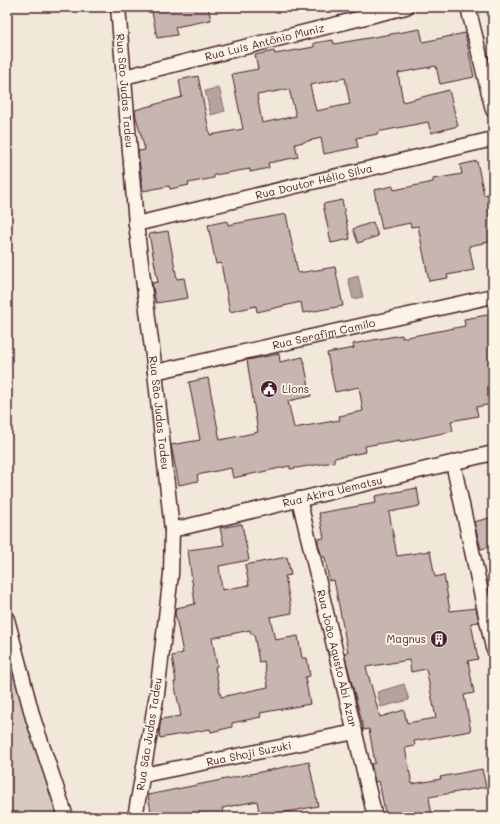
<svg xmlns="http://www.w3.org/2000/svg" width="500" height="824" viewBox="0 0 500 824" font-family="Mali,sans-serif">
<style>
.green{fill:#d8cac0;stroke:#917476}
.water{fill:#b6a19c;stroke:#8b6d6f}
.building{fill:#c7b6af;stroke:#4a1f2b;fill-rule:evenodd}
.lines{fill:none;stroke-linecap:round;stroke-linejoin:round}
.street-casing{stroke:#4a1f2b;stroke-width:17}
.street{stroke:#fcf5e5;stroke-width:14}
.labels{text-anchor:middle;stroke-width:4;stroke-linejoin:round;paint-order:stroke}
.street-label{font-size:11px;fill:#4a1f2b;stroke:#fcf5e5}
.poi-label{font-size:11px;fill:#4a1f2b;stroke:#fcf5e5;text-anchor:start}
</style>
<rect width="100%" height="100%" fill="#f1e8da"/>
<filter id="ink" filterUnits="userSpaceOnUse"><feTurbulence type="fractalNoise" baseFrequency=".025" numOctaves="2"/><feDisplacementMap in="SourceGraphic" scale="8" xChannelSelector="R" yChannelSelector="G"/><feConvolveMatrix kernelMatrix="1 2 1 2 8 2 1 2 1" color-interpolation-filters="sRGB"/></filter>
<g filter="url(#ink)">
<!-- green -->
<polygon class="green" points="7,635 57,817 7,817"/>
<!-- water -->
<g class="water">
<polygon points="219,87 225,111 211,115 205,91"/>
<polygon points="358,276 363,297 353,299 348,279"/>
<polygon points="404,684 409,700 381,707 377,692"/>
</g>
<!-- building -->
<g class="building">
<polygon points="151,7 208,7 211,20 175,27 177,35 157,38"/>
<path d="M420,29l3,13 42,-9 9,44 -34,7 -4,-18 -38,7 5,29 46,-12 9,36 -27,7 -3,-11 -51,10 1,2 -22,4 2,9 -34,7 -3,-16 -26,6 3,13 -30,6 1,5 -19,4v-3l-36,6v3l-26,5 1,2 -19,4 -1,-3 -26,5 -5,-40 7,-1 -9,-33 -1,-7 47,-13 -3,-17 19,-4 12,59 33,-6 -11,-55 26,-5 -3,-14 19,-4 1,3 39,-7v-4l19,-3 1,4zM345,78l5,26 -34,7 -6,-26zM289,89l7,27 -34,7 -5,-28z"/>
<polygon points="477,161 484,195 488,194 493,217 493,241 469,246 474,270 447,275 448,278 429,281 418,226 411,227 410,223 382,229 374,190 393,186 394,190 433,182 433,179 462,174 460,165"/>
<polygon points="342,200 350,239 331,243 323,204"/>
<polygon points="286,214 298,273 335,267 343,306 303,313 301,302 257,312 256,306 230,312 221,263 216,264 208,225 227,221 228,225"/>
<polygon points="373,222 378,236 358,243 353,229"/>
<polygon points="168,231 177,279 184,278 188,298 156,303 152,283 158,282 149,234"/>
<polygon points="493,314 493,404 476,407 478,416 451,421 453,431 400,442 400,440 365,446 366,452 334,458 334,462 290,469 290,466 233,478 231,468 197,475 198,481 179,485 171,445 200,440 189,382 208,378 220,440 254,433 258,432 247,360 279,354 280,362 303,357 311,396 288,401 294,428 340,420 339,416 363,411 359,387 335,392 327,353 354,348 353,344 373,340 402,335 402,338 465,326 464,319"/>
<path d="M417,488l3,18 -31,6 8,44 33,-5 5,26 9,-2 6,36 26,-3 3,14 -8,1 7,36 -10,2 6,32 -10,2 7,36 -57,10 1,5 -10,2 7,36 29,-5 -1,-2 42,-8 4,18 -57,10 3,20h-46l-7,-36 -4,1 -4,-18 4,-1 -6,-34 -5,1 -20,-77 4,-1 -14,-72 -5,1 -4,-24h-3l-4,-13v-5l6,-1 -5,-25 57,-10 -1,-7zM409,660l2,12 15,-3 10,49 -29,5 -3,-13 -24,7 -14,-50z"/>
<polygon points="493,517 493,546 481,549 474,522"/>
<path d="M242,524l7,36 -30,6 3,24 27,-5 -4,-20 42,-8 4,18 -6,1 7,37 -22,4 5,23 23,-4 4,22h5l3,18 -5,1 5,27 -50,9 1,4 -29,6v4l-21,5 -1,-3 -50,9 -1,-5 2,-14 20,-3 -7,-34h2l-4,-26 11,-3 -8,-40 1,-5 19,-4 -7,-54 36,-5 -4,-17zM250,630l1,4h3l5,28 5,-1 4,26 -47,10 -6,-30 2,-1 -5,-28z"/>
<polygon points="309,762 318,806 260,817 257,801 222,808 224,817 152,817 148,795"/>
</g>
<g class="lines">
<!-- street casing -->
<g class="street-casing">
<g id="street">
<path id="s1" d="M118,7l18,217 19,148 17,158 -1,44 -14,120 -22,123"/>
<polyline points="468,7 493,110"/>
<path id="s2" d="M124,77l282,-70"/>
<path id="s3" d="M136,224l357,-85"/>
<path id="s4" d="M155,372l338,-76"/>
<polyline points="453,463 493,648"/>
<path id="s5" d="M299,499l76,318"/>
<path id="s6" d="M172,530l321,-77"/>
<polyline points="7,619 33,718 66,817"/>
<path id="s7" d="M143,775l212,-43"/>
</g>
</g>
<!-- street -->
<use href="#street" class="street"/>
</g>
</g>
<!-- icons -->
<defs>
<g id="civic-disc" transform="scale(0.9)"><circle r="9.5" fill="#4a1f2b" stroke="#fcf5e5"/><path d="M-.6-6.5H3V-4.5H.6V-3L4-1V1h2V6H-6V1h2V-1L-.6-3ZM-1.2 2.5V6h2.4V2.5Z" fill="#fff"/></g>
<g id="building-disc" transform="scale(0.9)"><circle r="9.5" fill="#4a1f2b" stroke="#fcf5e5"/><path d="M-4-6H4V6H1V3H-1V6H-4ZM-2.5-4.3h1.7v1.8h-1.7ZM.8-4.3h1.7v1.8H.8ZM-2.5-1h1.7V.8h-1.7ZM.8-1h1.7V.8H.8Z" fill="#fff"/></g>
</defs>
<g fill-rule="evenodd">
<use href="#civic-disc" x="269" y="389"/>
<use href="#building-disc" x="439" y="639"/>
</g>
<g class="labels">
<!-- street labels -->
<g class="street-label">
<text dy="4" stroke="none"><textPath href="#s2" startOffset="145">Rua Luís Antônio Muniz</textPath></text>
<text dy="4" stroke="none"><textPath href="#s1" startOffset="84">Rua São Judas Tadeu</textPath></text>
<text dy="4" stroke="none"><textPath href="#s3" startOffset="183">Rua Doutor Hélio Silva</textPath></text>
<text dy="4" stroke="none"><textPath href="#s4" startOffset="173">Rua Serafim Camilo</textPath></text>
<text dy="4" stroke="none"><textPath href="#s1" startOffset="408">Rua São Judas Tadeu</textPath></text>
<text dy="4" stroke="none"><textPath href="#s6" startOffset="165">Rua Akira Uematsu</textPath></text>
<text dy="4" stroke="none"><textPath href="#s5" startOffset="164">Rua João Agusto Abi Azar</textPath></text>
<text transform="translate(149 734) rotate(-81)" y="4">Rua São Judas Tadeu</text>
<text dy="4" stroke="none"><textPath href="#s7" startOffset="108">Rua Shoji Suzuki</textPath></text>
</g>
<!-- poi labels -->
<g class="poi-label">
<text x="282" y="393">Lions</text>
<text x="426" y="643" text-anchor="end">Magnus</text>
</g>
</g>
<!-- margin -->
<rect width="500" height="824" fill="none" stroke="#fcf5e5" stroke-width="24"/>
<rect x="12" y="12" width="476" height="800" fill="none" stroke="#4a1f2b" stroke-width="1.5" filter="url(#ink)"/>
</svg>
